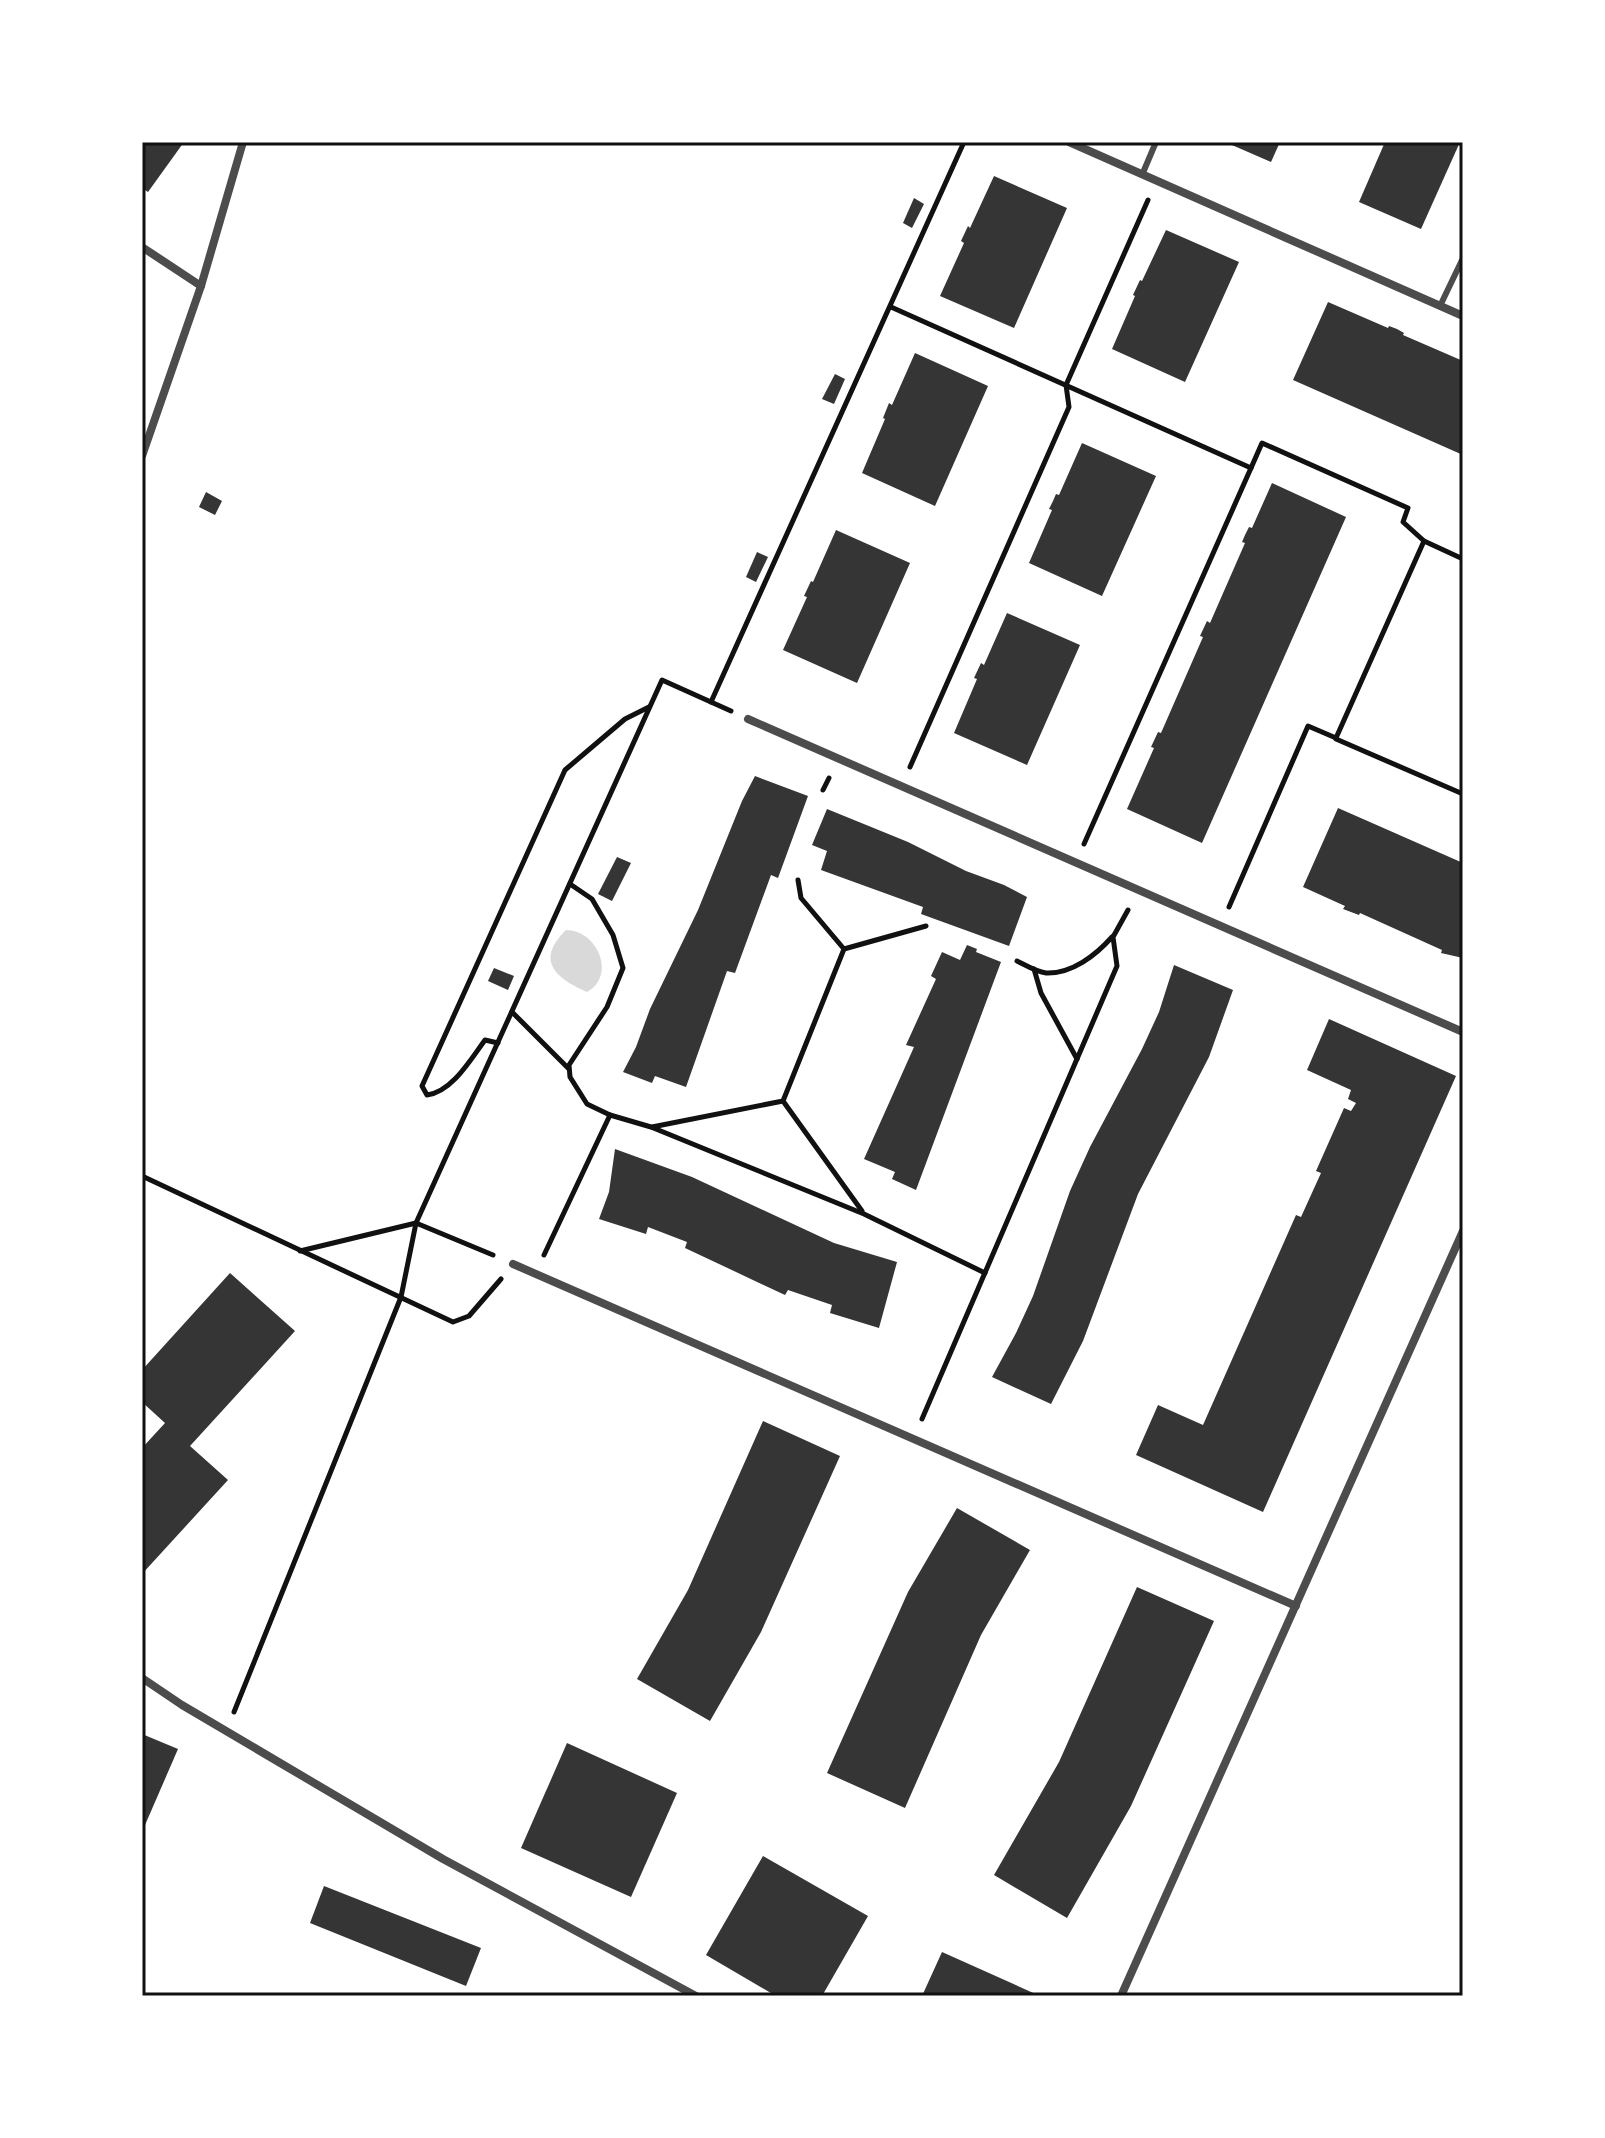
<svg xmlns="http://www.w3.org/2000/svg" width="1605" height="2138" viewBox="0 0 1605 2138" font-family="'PT Sans',sans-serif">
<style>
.water{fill:#d9d9d9}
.building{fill:#353535}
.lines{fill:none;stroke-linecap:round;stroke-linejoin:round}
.path{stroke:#111;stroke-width:5}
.service{stroke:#4c4c4c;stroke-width:6}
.minor{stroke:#4c4c4c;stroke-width:8}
.neatline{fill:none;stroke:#111;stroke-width:3}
</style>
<rect width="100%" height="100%" fill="#fff"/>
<!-- water -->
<path class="water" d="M566,930c31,0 51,45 21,62 -32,-14 -52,-32 -21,-62z"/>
<!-- building -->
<g class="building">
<polygon points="142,142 184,142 148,192 142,188"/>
<polygon points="1225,142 1280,142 1271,162"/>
<polygon points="1385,142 1460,142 1421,229 1359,202"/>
<polygon points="994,176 1067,208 1014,328 940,296 964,243 961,241 968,226 970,228"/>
<polygon points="914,198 924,204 912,228 903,223"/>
<polygon points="1166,230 1239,262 1185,382 1112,349 1135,296 1133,295 1140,280 1142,281"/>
<polygon points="1328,302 1388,328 1389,326 1397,329 1404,333 1403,335 1463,361 1463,455 1293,380"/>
<polygon points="915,353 988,386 935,506 862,473 885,419 883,418 889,403 892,405"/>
<polygon points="835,374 845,379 834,404 822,399"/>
<polygon points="1082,443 1156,476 1102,596 1029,563 1052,510 1049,509 1053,501 1056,494 1059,495"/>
<polygon points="1272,483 1346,517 1202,843 1127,809 1154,748 1151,747 1158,732 1161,733 1203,637 1200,636 1207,621 1210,623 1245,543 1242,542 1245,535 1249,527 1252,528"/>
<polygon points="206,492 222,501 215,515 199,507"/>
<polygon points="836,530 910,563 857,683 783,650 807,597 804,596 811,581 813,582"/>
<polygon points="757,552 768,557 756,582 746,577"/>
<polygon points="1007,613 1080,645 1027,765 954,733 977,679 974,678 981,663 984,665"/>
<polygon points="755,776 808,796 778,878 771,875 735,973 727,971 686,1087 655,1076 652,1083 623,1072 636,1047 650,1009 698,910 742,801"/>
<polygon points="1338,808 1463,863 1463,958 1441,953 1442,950 1360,913 1359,915 1343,909 1345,906 1303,887"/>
<polygon points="827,809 908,842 966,871 1004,885 1027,897 1009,946 921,914 923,907 821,870 827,851 812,845"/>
<polygon points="617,857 631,863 612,901 598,894"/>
<polygon points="967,945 977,949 976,952 1001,962 916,1190 892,1179 895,1172 864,1159 914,1047 906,1045 936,979 931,976 942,952 960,960"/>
<polygon points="1174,965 1233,990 1209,1057 1138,1194 1083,1341 1051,1404 992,1377 1016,1333 1033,1296 1070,1191 1090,1147 1142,1049 1159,1012"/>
<polygon points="494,968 514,976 508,990 488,981"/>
<polygon points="1329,1019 1456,1076 1263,1512 1136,1455 1158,1405 1203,1425 1296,1215 1301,1217 1321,1173 1316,1171 1344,1108 1351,1111 1356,1103 1348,1099 1351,1090 1307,1070"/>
<polygon points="615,1149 692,1177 834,1243 897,1262 879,1328 830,1313 832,1305 788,1290 785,1295 685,1248 687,1242 648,1227 646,1234 599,1219 609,1192"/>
<polygon points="230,1273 295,1331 190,1446 228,1480 142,1574 142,1448 165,1423 142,1402 142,1370"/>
<polygon points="763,1421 840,1456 761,1632 710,1721 637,1679 688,1590"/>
<polygon points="957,1508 1030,1550 981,1635 905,1808 827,1773 908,1592"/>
<polygon points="1137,1587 1214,1621 1131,1806 1067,1918 994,1875 1059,1762"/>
<polygon points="142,1734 178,1749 142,1832"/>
<polygon points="567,1743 677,1793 631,1897 521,1848"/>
<polygon points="763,1856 868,1916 822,1996 776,1996 706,1955"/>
<polygon points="324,1886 481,1948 466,1986 310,1923"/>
<polygon points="942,1952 1040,1996 922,1996"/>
</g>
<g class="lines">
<!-- path -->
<g class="path">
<polyline points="891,307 1251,468 1262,443 1408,508 1403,522 1424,541 1463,559"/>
<polyline points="711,702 964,142"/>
<polyline points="1336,739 1463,794"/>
<polyline points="910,767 1069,407 1066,385 1148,200"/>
<polyline points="823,790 829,778"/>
<polyline points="1084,844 1251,468"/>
<polyline points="798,880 801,898 844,949"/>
<polyline points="570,884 592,899 613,935 623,968 607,1007 569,1065 570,1077 587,1104 610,1115 651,1127 864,1214 985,1273"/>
<polyline points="1229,907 1308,726 1336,738 1424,541"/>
<path d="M1017,961c8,4 20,11 29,12 26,1 50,-18 66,-36"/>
<polyline points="1034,969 1041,993 1077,1059"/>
<polyline points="512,1012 568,1068"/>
<path d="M498,1043l-13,-3c-14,19 -33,52 -58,55l-5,-9 143,-316 60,-51 24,-12"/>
<polyline points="783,1101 862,1211"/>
<polyline points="652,1127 783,1101 844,949 926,926"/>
<polyline points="142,1176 453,1322 469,1316 501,1279"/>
<polyline points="300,1251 416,1223 493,1255"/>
<polyline points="544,1255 610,1115"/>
<polyline points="922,1419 1117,966 1113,937 1128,910"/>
<polyline points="234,1712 401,1297 416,1223 662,680 731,711"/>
</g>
<!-- service -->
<g class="service">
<polyline points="1142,175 1156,142"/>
<polyline points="1440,306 1463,258"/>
</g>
<!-- minor -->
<g class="minor">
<polyline points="1069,142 1463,316"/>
<polyline points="142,247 201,286"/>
<polyline points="142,456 201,286 243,142"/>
<polyline points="748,719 1463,1032"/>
<polyline points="513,1264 1296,1606"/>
<polyline points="142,1678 182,1705 443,1859 696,1996"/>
<polyline points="1121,1996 1463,1231"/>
</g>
</g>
<!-- border -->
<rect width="1605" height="2138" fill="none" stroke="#ffffff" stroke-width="288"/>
<rect x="144" y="144" width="1317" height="1850" class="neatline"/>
</svg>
